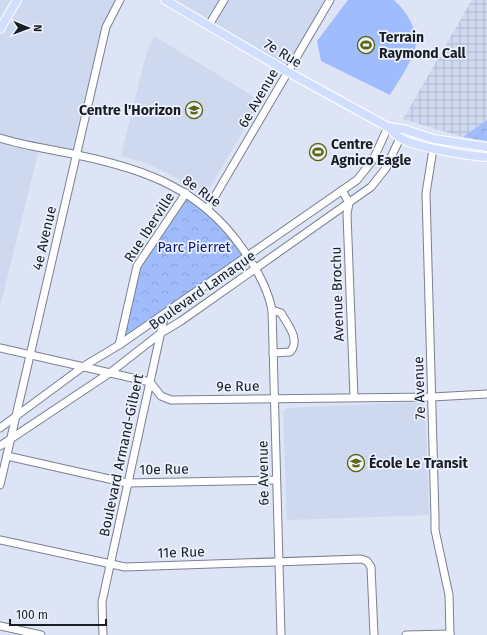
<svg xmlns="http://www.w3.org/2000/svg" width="487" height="635" viewBox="0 0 487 635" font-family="'Fira Sans',sans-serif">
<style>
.built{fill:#ced8ef}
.industrial{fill:url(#industrial-grid)}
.forest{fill:url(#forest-crowns)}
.pitch{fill:#a1bcfd}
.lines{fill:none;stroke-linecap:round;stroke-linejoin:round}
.minor-casing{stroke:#7a808f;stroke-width:9}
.major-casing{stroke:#fff;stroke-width:10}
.minor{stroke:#fff;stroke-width:7}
.major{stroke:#d1defd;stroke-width:8}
.labels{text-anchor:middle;stroke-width:3.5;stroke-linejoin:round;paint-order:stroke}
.poi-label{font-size:14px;font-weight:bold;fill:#1a1d22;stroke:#ecf1ff;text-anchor:start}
.street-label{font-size:14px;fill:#1a1d22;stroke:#ecf1ff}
.park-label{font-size:14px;fill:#0c1a77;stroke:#ecf1ff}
</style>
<defs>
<pattern id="industrial-grid" width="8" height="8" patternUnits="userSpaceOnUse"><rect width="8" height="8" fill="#ced8ef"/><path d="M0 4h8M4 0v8" fill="none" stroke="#b0b9cd"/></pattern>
<pattern id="forest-crowns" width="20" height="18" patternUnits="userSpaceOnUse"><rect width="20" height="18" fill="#a1bcfd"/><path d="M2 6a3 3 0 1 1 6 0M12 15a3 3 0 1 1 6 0" fill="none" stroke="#8aa1d9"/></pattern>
</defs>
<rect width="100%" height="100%" fill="#dde4f5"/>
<!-- built -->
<g class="built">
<polygon points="0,0 117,0 103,25 72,151 40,145 0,307"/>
<polygon points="172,0 328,0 286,69"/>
<polygon points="154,36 261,101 205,196 167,173 143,162 121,156 147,51"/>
<polygon points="421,402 425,406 429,515 287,520 283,412 287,408"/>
</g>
<!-- industrial -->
<polygon class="industrial" points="472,0 487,0 487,120 463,137 403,119"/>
<!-- forest -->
<g class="forest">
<polygon points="487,120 487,141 463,137"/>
<polygon points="186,193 194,199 247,255 119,345 137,266"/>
</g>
<!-- pitch -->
<path class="pitch" d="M348,0h46c12,11 26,31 21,49 -3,12 -18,35 -25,46l-69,-34 -4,-20z"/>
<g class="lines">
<!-- minor casing -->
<g class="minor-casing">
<g id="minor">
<polyline points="209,25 224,0"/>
<path d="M0,138c25,8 51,11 77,17 68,14 124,34 165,93 13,18 26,41 30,62l9,325"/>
<polyline points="434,143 426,193 435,518 435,530 449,595 450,635"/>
<polyline points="342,190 349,203 347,214 354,397"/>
<polyline points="208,208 330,0"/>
<path d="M272,310l9,3c7,12 20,27 9,39l-17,1"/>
<polyline points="119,345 137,266 186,193"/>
<polyline points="0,348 150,382 161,396 171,400 432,397 487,394"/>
<polyline points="0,428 84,366 119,345 357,180 373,160 388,127"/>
<polyline points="0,446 111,372 161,333 181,321 371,187 386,168 400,138"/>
<polyline points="7,456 127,483 276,480"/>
<polyline points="0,485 106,27 120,0"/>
<polyline points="0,540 125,567 361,559 367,561 371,567 374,635"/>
<polyline points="0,626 41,635"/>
<polyline points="103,635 102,602 165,313"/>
<polyline points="406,635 450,634"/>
</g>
</g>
<!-- major casing -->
<g class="major-casing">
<g id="major">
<path d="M165,0l123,72 100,55c4,3 7,8 11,10 13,10 70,19 88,20"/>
<polyline points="0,29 17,0"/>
<polyline points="388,127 403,129 434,139 487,147"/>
</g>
</g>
<!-- minor -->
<use href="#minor" class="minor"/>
<!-- major -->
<use href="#major" class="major"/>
</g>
<!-- icons -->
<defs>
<g id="stadium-ring" transform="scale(0.9)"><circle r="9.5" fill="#ecf1ff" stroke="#5b660a" stroke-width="1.5"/><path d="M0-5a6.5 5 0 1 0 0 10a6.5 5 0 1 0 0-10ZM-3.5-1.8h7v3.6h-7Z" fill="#5b660a"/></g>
<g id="school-ring" transform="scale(0.9)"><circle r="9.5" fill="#ecf1ff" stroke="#5b660a" stroke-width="1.5"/><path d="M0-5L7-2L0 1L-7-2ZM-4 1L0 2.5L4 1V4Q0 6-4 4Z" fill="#5b660a"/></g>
</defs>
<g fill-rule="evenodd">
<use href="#stadium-ring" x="366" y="45"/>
<use href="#school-ring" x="194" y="110"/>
<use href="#stadium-ring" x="318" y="152"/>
<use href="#school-ring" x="356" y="463"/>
</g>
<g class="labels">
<!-- poi labels -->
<g class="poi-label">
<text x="379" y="42">Terrain<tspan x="379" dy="16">Raymond Call</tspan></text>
<text x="181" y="115" text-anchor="end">Centre l'Horizon</text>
<text x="331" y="149">Centre<tspan x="331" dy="16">Agnico Eagle</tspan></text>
<text x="369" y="468">École Le Transit</text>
</g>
<!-- street labels -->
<g class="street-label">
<text transform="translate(283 53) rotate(31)" y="5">7e Rue</text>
<text transform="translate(258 98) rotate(-60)" y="5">6e Avenue</text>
<text transform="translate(202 191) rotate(36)" y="5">8e Rue</text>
<text transform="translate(149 227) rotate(-57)" y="5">Rue Iberville</text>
<text transform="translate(44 238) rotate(-77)" y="5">4e Avenue</text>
<text transform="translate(202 290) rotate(-35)" y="5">Boulevard Lamaque</text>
<text transform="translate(337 294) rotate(-92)" y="5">Avenue Brochu</text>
<text transform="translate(238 386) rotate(-1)" y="5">9e Rue</text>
<text transform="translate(419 388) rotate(-92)" y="5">7e Avenue</text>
<text transform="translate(121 455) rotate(-78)" y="5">Boulevard Armand-Gilbert</text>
<text transform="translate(164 469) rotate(-1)" y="5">10e Rue</text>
<text transform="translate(263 473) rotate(-91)" y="5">6e Avenue</text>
<text transform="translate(181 552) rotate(-2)" y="5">11e Rue</text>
</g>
<!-- park labels -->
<g class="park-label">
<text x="194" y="252">Parc Pierret</text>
</g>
</g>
<!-- north arrow -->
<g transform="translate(28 28) rotate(91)" stroke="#ecf1ff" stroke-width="3" paint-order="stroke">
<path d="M0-3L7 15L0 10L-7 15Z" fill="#1a1d22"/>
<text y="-6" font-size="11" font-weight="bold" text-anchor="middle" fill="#1a1d22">N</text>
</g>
<!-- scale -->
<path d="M10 619v6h96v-6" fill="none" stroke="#1a1d22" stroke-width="2"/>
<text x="16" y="619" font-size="12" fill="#1a1d22" stroke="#ecf1ff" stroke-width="3" paint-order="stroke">100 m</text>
</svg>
